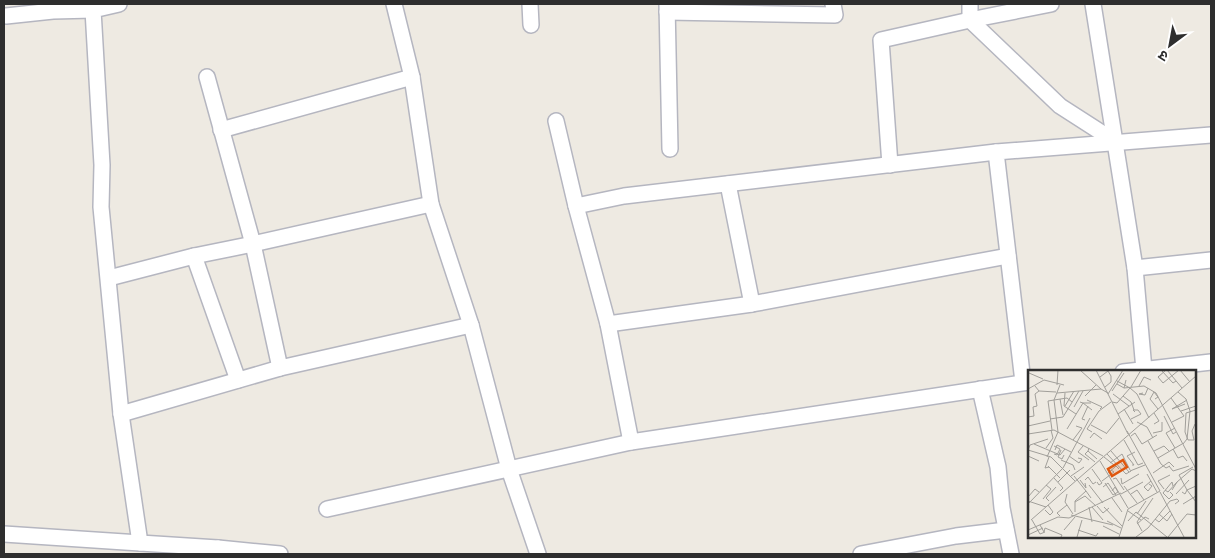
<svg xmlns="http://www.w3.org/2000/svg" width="1215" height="558" viewBox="0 0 1215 558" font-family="Ubuntu,'Noto Sans Devanagari',sans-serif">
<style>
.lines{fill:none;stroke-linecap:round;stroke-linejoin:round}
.street-casing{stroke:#b5b6c0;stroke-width:18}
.street{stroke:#fff;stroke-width:15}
.inset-road{fill:none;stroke:#a19f9a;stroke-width:1}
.view{fill:#df570e;fill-opacity:0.15;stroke:#df570e;stroke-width:2.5}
.inset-edge{fill:none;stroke:#2e2e2e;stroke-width:2.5}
</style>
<rect width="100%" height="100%" fill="#eeeae2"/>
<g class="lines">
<!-- street casing -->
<g class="street-casing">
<g id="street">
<polyline points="119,4 93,10 102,165 101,207 121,414 140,543 218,548 218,554"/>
<polyline points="394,4 412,77 431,204 471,325 509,469 538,554"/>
<polyline points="530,4 531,25"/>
<polyline points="667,4 670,149"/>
<polyline points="970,4 970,20 1060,106 1116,142"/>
<polyline points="1093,4 1135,268 1144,370"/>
<polyline points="667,12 835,15 833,4"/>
<polyline points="6,16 53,11 93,10"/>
<polyline points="207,77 253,244 280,368 471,325"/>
<polyline points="556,121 576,206 608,324 631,442 1029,382"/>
<polyline points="221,130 412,77"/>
<polyline points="890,165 881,40 970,20 1051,4"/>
<polyline points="728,184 752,304"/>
<polyline points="576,206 624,196 996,152"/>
<polyline points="194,256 253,244 431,204"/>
<polyline points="1135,268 1211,260"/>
<polyline points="109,278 194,256 238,380"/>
<polyline points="608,324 752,304 1008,256"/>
<polyline points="1123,372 1211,362"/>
<polyline points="1023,382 996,152 1211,135"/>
<polyline points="980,389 998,467 1002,508 1011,554"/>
<polyline points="121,414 280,368"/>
<polyline points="327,509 631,442"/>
<polyline points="4,534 140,543"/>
<polyline points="218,548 280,554"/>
<polyline points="861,554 956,536 1006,530"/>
</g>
</g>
<!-- street -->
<use href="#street" class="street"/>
</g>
<!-- overview -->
<g transform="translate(1028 370)">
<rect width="168" height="168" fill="#eeeae2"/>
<path class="inset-road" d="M52,0l21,19M68,0l32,64M138,0l-8,7 5,6 16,-13M139,0l15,18M152,0l10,12M134,1l11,12 3,-2M1,3l14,6M72,7l8,-6 3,5v6l-6,5M89,14l7,4 2,-8M29,15l1,-15M111,16l5,-9 7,3M103,17l10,-17M96,18l20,-2 12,7 40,76M102,18l7,6 12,24M0,19l16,-9 20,5M11,21l17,1M84,21l12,-18M150,22l8,7 4,12 -3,28 -4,5M29,23l44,-4 7,4M37,23l-1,13 12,8M115,23l-4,1 6,1 3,-7M80,24l15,-24M85,24l16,12M57,26l11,-11M95,26l8,6 3,8M143,28l13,18 -12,6M32,29l3,16M127,29l3,-2 -4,-5 -4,7 8,10M26,30l13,-2 5,4M59,30l15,7 -2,2M84,32l5,1 13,-15 -13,-7M63,33h-8l9,7M157,34l-13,5 15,-9M37,36l9,-15M46,37l9,-16M96,39l9,15M153,41l15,-5M126,43l5,8 -5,3M90,44l17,-12M136,46l9,18 3,-2M0,47l6,-1 -1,-9 4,-1 -2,-12 4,-3 -4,-5M22,49l13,-2 16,-26M103,49l10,-5 -3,-4h-5l2,2M57,50l-3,-1 6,-13M109,52l10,5 6,11M167,54l-3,7 2,9h-6l-3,-8 1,-19 10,-3M63,55l15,8M0,56l22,-5M147,58l-9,5 9,15M39,59l16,-26 -3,-1M24,60l-4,-29 6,-1M30,62l-4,-32 6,-15M64,62l-5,-3 12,-18 12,-9M125,63l9,-2v-9M0,64l26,-4 49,26M78,64l13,-16M103,66l4,-3 7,11 15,-9M62,68l4,-5 8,6M45,70l9,-12 -6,-2M96,70l14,25 5,-2M120,71l13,23 5,4 4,-2M6,74l26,11 5,-6M26,76l6,3 -3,6 -3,-1M55,76l-5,6 11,8M18,78l7,-10 -2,-8M61,78l-1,3 9,8M145,79l5,9 5,-2 4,5M0,80l23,7 24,24M0,80l2,-5 18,-6M27,80l2,-5 14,7M33,80l-3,7 4,2 2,-4M60,81l-3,3 10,8M83,81l18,21M126,81l10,-5 5,5M0,82v4l11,5M79,84l19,20 5,-3M41,86l10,7 3,-4 -4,-1M19,87l11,-25M21,87l-4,11 4,-1M76,87l10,8 -3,3M130,88l24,-14M33,90l12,5 2,5M72,91l28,47M82,93l12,-9 8,16M104,95h2l-7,-9 8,-4M20,96l12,12M141,96l4,5 16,-5M64,99l10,14 -3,2 -2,-3M102,101l15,-6M125,103l16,-11 5,5M79,104l9,-8 3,3M119,104l10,18M43,106l13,-9M46,106l12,15M26,108l9,10 -3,3M93,108l1,6 17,-10M85,109l3,-1 8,12M52,110l6,8 -1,-5M57,110l3,-3 5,7 3,-2M74,111l12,-9 -3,-2M30,112l12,-12M149,112l15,-13 4,2M77,113l8,12 5,-3 -3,-5 -3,4M121,114l3,2 -4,5 -4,-4 7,-6M61,115l14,18M96,116l13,17M168,116l-9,4 9,12M75,117l5,-4 8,12M136,119l-6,-8 12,-6M137,120l3,2 9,-10 -5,8M132,122l24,45M142,122l3,3 -4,4 -6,-6 9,-11 1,4M154,122l3,2 2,-4 -8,-15 14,-8M39,124l-2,8 8,12M93,124l22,-12M103,124l6,-4 7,10M148,124l13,-14M0,127l7,-8 4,3M84,128l10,14M15,129l8,-10 -5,-4M0,131l18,6M21,131l-3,-3 10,-11M47,132l10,-6 11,10M0,134l35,-36 27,-50M155,134l13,-8M69,136l6,7 6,-5M61,137l3,15M64,137l11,13M76,137l18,19M17,140l5,5 3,-3 -5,-7M100,141l13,9M47,142v-11l11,-10 5,7M109,144l9,-13M131,144l8,7 5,-7M43,145l42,10M32,146l-3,-3 10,-8M127,149l4,3 11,-11M3,150l165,-144M4,150l8,14 5,-2M79,151l14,7M100,151l8,-9 31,25M109,154l8,-7 4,2M12,155l4,7 1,-4 17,7 -1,2M75,156l16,8M0,160l30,-13 11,1 52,-25M36,160l11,-13M50,160l18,6 2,-3M114,161l-5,-9 16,-24M0,165l15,-7M49,167l5,-17M91,167l9,-28 32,-18 -33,-60M108,167l12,-9 22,-27 7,-2 2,2 -4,3M140,167l19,-23 9,1"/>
<path class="view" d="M95,90l4,7 -15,9 -4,-7z"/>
<rect width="168" height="168" class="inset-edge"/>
</g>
<!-- border -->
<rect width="1215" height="558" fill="none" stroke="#2e2e2e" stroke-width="10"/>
<!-- north arrow -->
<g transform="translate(1170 45) rotate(212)" stroke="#ffffff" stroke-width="4" paint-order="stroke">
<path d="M0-4L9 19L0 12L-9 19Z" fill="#2e2e2e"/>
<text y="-8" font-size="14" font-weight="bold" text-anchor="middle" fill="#2e2e2e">उ</text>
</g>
</svg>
